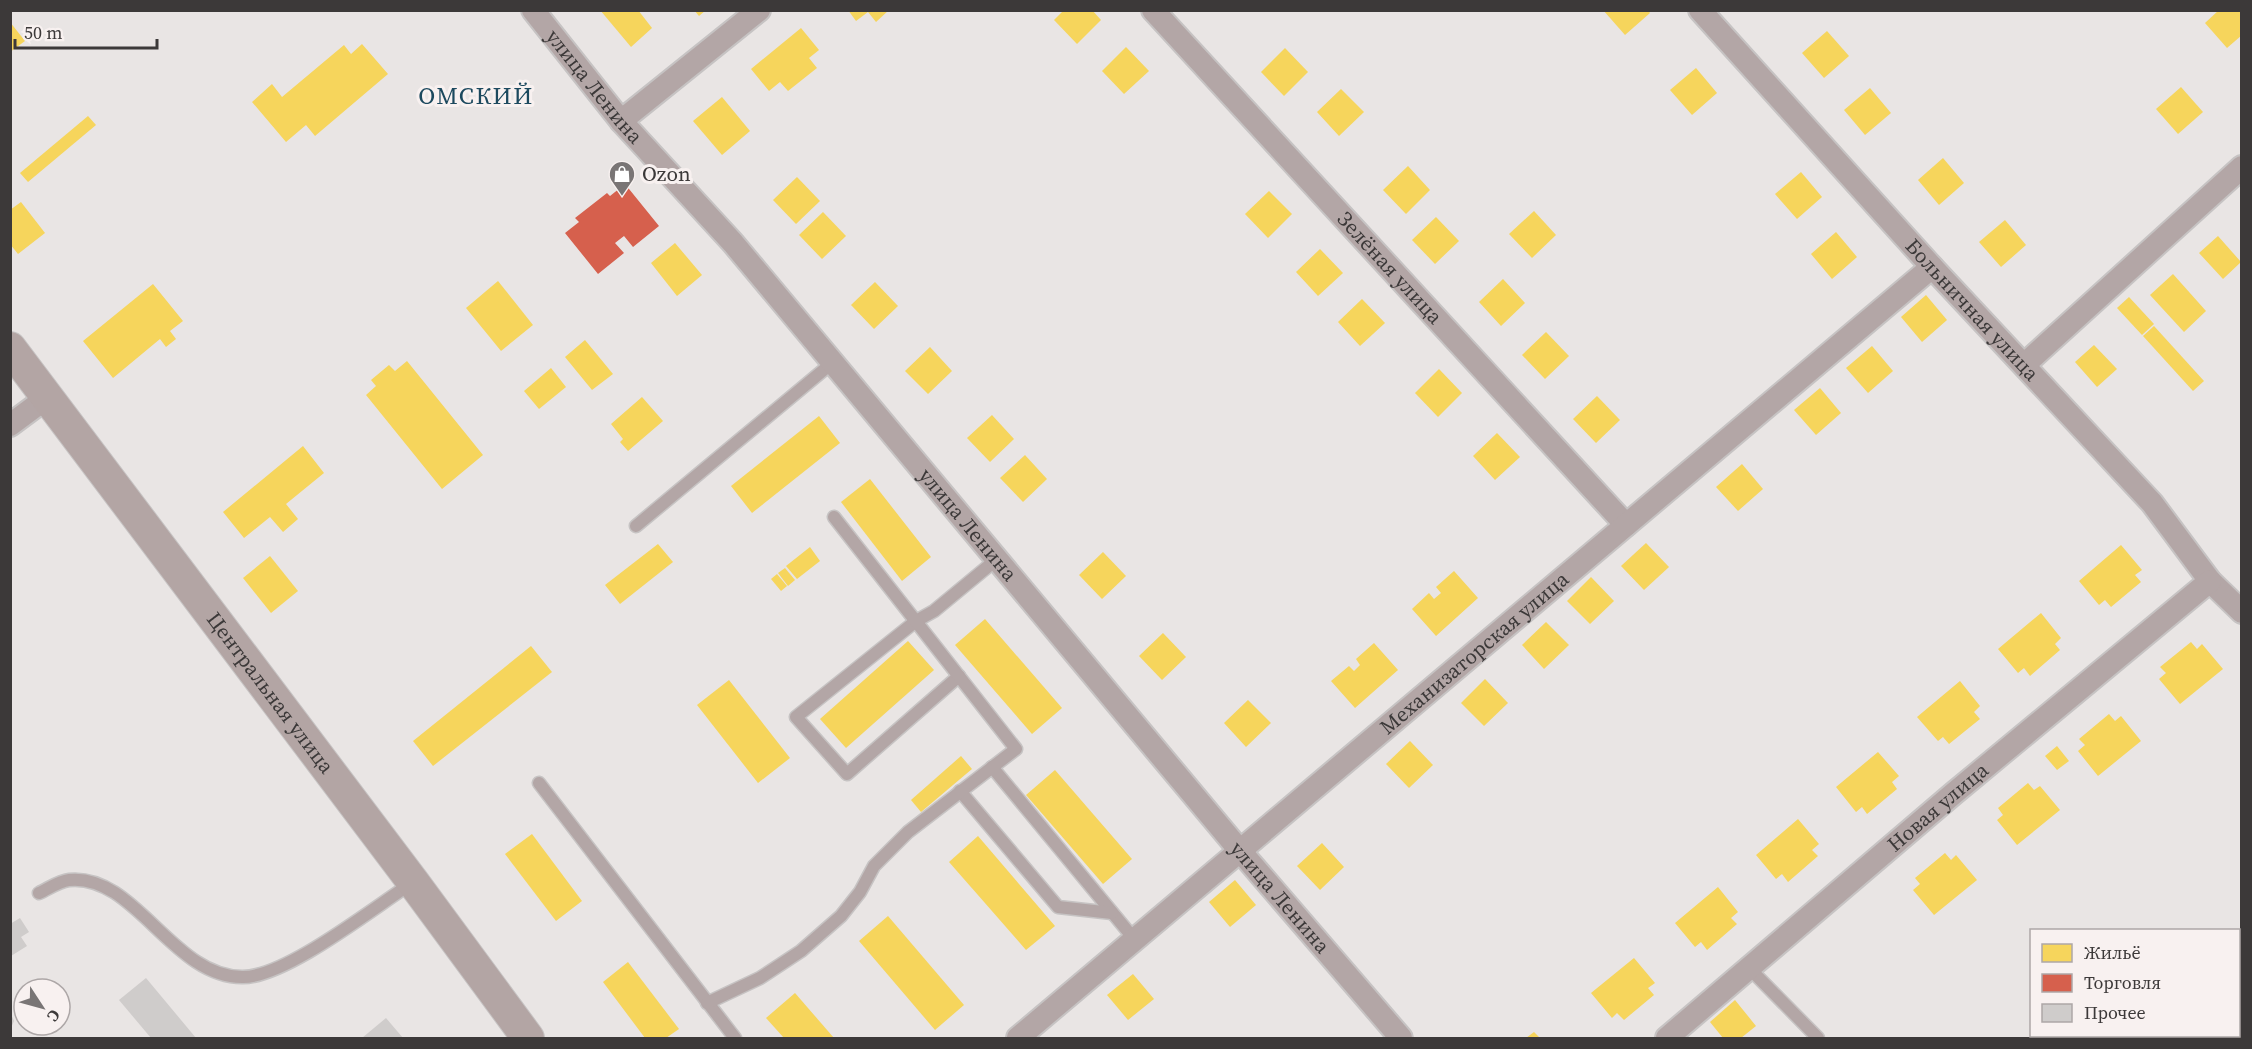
<svg xmlns="http://www.w3.org/2000/svg" width="2252" height="1049" viewBox="0 0 2252 1049" font-family="'Source Serif 4',serif">
<style>
.homes{fill:#f6d55c}
.shops{fill:#d6604d}
.building{fill:#cfcccb}
.lines{fill:none;stroke-linecap:round;stroke-linejoin:round}
.lane-casing{stroke:#c6c3c3;stroke-width:15}
.street-casing{stroke:#c6c3c3;stroke-width:26}
.secondary-casing{stroke:#c6c3c3;stroke-width:34}
.lane{stroke:#b3a6a6;stroke-width:12}
.street{stroke:#b3a6a6;stroke-width:22}
.secondary{stroke:#b3a5a4;stroke-width:32}
.labels{text-anchor:middle;stroke-width:6;stroke-linejoin:round;paint-order:stroke}
.street-label{font-size:21px;fill:#3c3939;stroke:#f8f1f0}
.poi-label{font-size:21px;fill:#3c3939;stroke:#f8f1f0;text-anchor:start}
.quarter-label{font-size:24px;letter-spacing:1.5px;fill:#1c495e;stroke:#f8f1f0}
</style>
<rect width="100%" height="100%" fill="#e9e5e4"/>
<!-- homes -->
<g class="homes">
<polygon points="600,10 638,10 652,28 631,47"/>
<polygon points="694,10 706,10 699,16"/>
<polygon points="848,10 889,10 876,22 868,12 856,21"/>
<polygon points="1064,10 1092,10 1101,20 1077,44 1054,20"/>
<polygon points="1603,10 1648,10 1650,13 1625,35"/>
<polygon points="2219,10 2238,10 2242,14 2242,35 2227,48 2205,23"/>
<polygon points="10,22 25,41 10,52"/>
<polygon points="801,28 819,50 809,58 817,68 788,91 780,82 769,91 751,69"/>
<polygon points="1827,31 1849,56 1824,78 1802,53"/>
<polygon points="362,44 388,74 315,136 306,125 286,142 252,102 272,84 282,97 344,45 351,54"/>
<polygon points="1126,47 1149,71 1124,94 1102,71"/>
<polygon points="1285,48 1308,72 1284,96 1261,72"/>
<polygon points="1696,68 1717,93 1692,115 1670,90"/>
<polygon points="2181,87 2203,112 2178,134 2156,109"/>
<polygon points="1870,88 1891,113 1865,135 1844,110"/>
<polygon points="1341,89 1364,112 1339,136 1317,112"/>
<polygon points="722,97 750,131 722,155 693,121"/>
<polygon points="88,116 96,125 28,182 20,173"/>
<polygon points="1943,158 1964,183 1939,205 1918,180"/>
<polygon points="1408,166 1430,190 1406,214 1383,190"/>
<polygon points="1801,172 1822,197 1797,219 1775,194"/>
<polygon points="797,177 820,201 796,224 773,200"/>
<polygon points="1269,191 1292,214 1268,238 1245,214"/>
<polygon points="21,202 45,233 18,254 10,244 10,210"/>
<polygon points="1534,211 1556,235 1532,258 1509,234"/>
<polygon points="823,212 846,236 822,259 799,235"/>
<polygon points="1436,217 1459,241 1435,264 1412,240"/>
<polygon points="2005,220 2026,245 2001,267 1979,242"/>
<polygon points="1836,232 1857,257 1832,279 1811,254"/>
<polygon points="2218,236 2241,262 2223,279 2199,253"/>
<polygon points="675,243 702,275 677,296 651,263"/>
<polygon points="1320,249 1343,273 1318,296 1296,272"/>
<polygon points="2173,274 2206,311 2184,332 2150,295"/>
<polygon points="1503,279 1525,303 1501,326 1479,302"/>
<polygon points="498,281 533,325 501,351 466,308"/>
<polygon points="875,282 898,306 874,329 851,305"/>
<polygon points="153,284 183,321 170,331 176,339 166,347 160,339 113,378 83,341"/>
<polygon points="1926,295 1947,320 1922,342 1901,317"/>
<polygon points="2129,297 2154,324 2142,335 2117,308"/>
<polygon points="1362,299 1385,323 1360,346 1338,322"/>
<polygon points="2154,326 2204,381 2193,391 2143,336"/>
<polygon points="1546,332 1569,356 1545,379 1522,355"/>
<polygon points="585,340 613,374 592,390 565,357"/>
<polygon points="2094,345 2117,369 2097,387 2075,362"/>
<polygon points="1872,346 1893,371 1868,393 1846,368"/>
<polygon points="930,347 952,371 928,394 905,371"/>
<polygon points="407,361 483,455 442,489 366,395 376,386 371,380 389,365 395,371"/>
<polygon points="551,368 566,387 539,409 524,391"/>
<polygon points="1439,369 1462,393 1438,417 1415,393"/>
<polygon points="1820,388 1841,413 1816,435 1794,410"/>
<polygon points="1597,396 1620,420 1596,443 1573,419"/>
<polygon points="642,397 663,421 628,451 620,442 623,439 611,424"/>
<polygon points="992,415 1014,439 990,462 967,438"/>
<polygon points="819,416 840,443 752,513 731,486"/>
<polygon points="1497,433 1520,457 1495,480 1473,456"/>
<polygon points="303,446 324,473 286,504 298,519 283,532 270,517 244,538 223,512"/>
<polygon points="1025,455 1047,479 1023,502 1000,478"/>
<polygon points="1742,464 1763,489 1738,511 1716,487"/>
<polygon points="870,479 931,557 902,581 841,502"/>
<polygon points="1646,543 1669,567 1644,590 1621,566"/>
<polygon points="658,544 673,562 620,604 605,585"/>
<polygon points="2121,545 2142,570 2135,575 2141,582 2111,607 2105,600 2099,605 2079,581"/>
<polygon points="810,547 820,561 797,579 786,566"/>
<polygon points="1103,552 1126,576 1102,599 1079,575"/>
<polygon points="270,556 298,591 271,613 243,578"/>
<polygon points="785,568 795,580 788,586 778,573"/>
<polygon points="1454,571 1478,598 1436,636 1412,609 1429,593 1434,599 1441,593 1436,587"/>
<polygon points="777,574 787,586 781,591 771,579"/>
<polygon points="1591,577 1614,601 1590,624 1567,601"/>
<polygon points="2041,613 2061,638 2055,644 2060,650 2030,676 2024,668 2018,673 1998,649"/>
<polygon points="985,619 1062,708 1032,734 955,645"/>
<polygon points="1546,622 1569,645 1544,669 1522,645"/>
<polygon points="1163,633 1186,657 1162,680 1139,656"/>
<polygon points="908,641 934,670 846,748 820,719"/>
<polygon points="2191,642 2197,649 2202,644 2223,669 2180,704 2159,679 2166,673 2160,667"/>
<polygon points="1374,643 1398,670 1355,708 1331,681 1349,666 1354,671 1360,665 1356,659"/>
<polygon points="531,646 552,672 433,766 413,741"/>
<polygon points="1485,679 1508,703 1484,726 1461,703"/>
<polygon points="729,680 790,758 758,783 697,705"/>
<polygon points="1960,681 1980,706 1974,712 1980,719 1949,744 1943,737 1938,741 1917,717"/>
<polygon points="1248,700 1271,723 1246,747 1224,723"/>
<polygon points="2109,714 2115,721 2121,716 2141,741 2098,776 2078,751 2085,745 2079,739"/>
<polygon points="1410,741 1433,765 1409,788 1386,764"/>
<polygon points="2057,746 2069,761 2057,770 2045,756"/>
<polygon points="1878,752 1899,776 1892,782 1897,789 1867,814 1862,807 1856,812 1836,787"/>
<polygon points="961,756 972,769 921,812 911,800"/>
<polygon points="1055,770 1132,859 1103,884 1026,795"/>
<polygon points="2028,783 2034,790 2040,786 2060,810 2017,845 1997,820 2003,815 1998,808"/>
<polygon points="1798,819 1819,844 1812,850 1818,856 1788,882 1782,874 1776,879 1756,855"/>
<polygon points="532,834 582,901 556,921 505,854"/>
<polygon points="978,836 1055,926 1026,950 949,862"/>
<polygon points="1322,843 1344,867 1320,890 1297,866"/>
<polygon points="1945,853 1951,860 1956,855 1977,880 1934,915 1913,890 1920,884 1915,878"/>
<polygon points="1235,880 1256,905 1230,927 1209,902"/>
<polygon points="1718,887 1738,912 1731,918 1737,924 1707,950 1701,942 1695,947 1675,923"/>
<polygon points="888,916 964,1005 935,1030 859,941"/>
<polygon points="1634,958 1655,983 1648,988 1654,995 1624,1020 1617,1013 1612,1018 1591,993"/>
<polygon points="628,962 679,1029 666,1038 645,1038 603,982"/>
<polygon points="1133,974 1154,999 1128,1020 1107,995"/>
<polygon points="795,993 834,1038 784,1038 766,1018"/>
<polygon points="1735,1000 1756,1026 1741,1038 1723,1038 1710,1022"/>
<polygon points="1534,1032 1540,1038 1526,1038"/>
</g>
<!-- shops -->
<polygon class="shops" points="625,184 659,226 633,247 624,236 615,243 624,253 598,274 565,233 579,222 575,218 607,193 610,196"/>
<!-- building -->
<g class="building">
<polygon points="20,918 29,932 21,937 27,946 11,956 10,924"/>
<polygon points="146,978 196,1038 151,1038 119,1000"/>
<polygon points="10,1012 14,1021 10,1030"/>
<polygon points="386,1018 403,1038 362,1038"/>
</g>
<g class="lines">
<!-- lane casing -->
<g class="lane-casing">
<g id="lane">
<polyline points="636,526 832,363"/>
<polyline points="959,676 847,774 796,717 916,621 934,611 997,559"/>
<polyline points="992,767 1135,940"/>
<polyline points="539,783 735,1038"/>
<polyline points="960,791 1058,907 1112,913"/>
<path d="M39,893c9,-4 20,-12 30,-13 66,-7 104,98 174,97 43,0 130,-69 169,-94"/>
<polyline points="1749,968 1818,1038"/>
<polyline points="707,1003 760,978 801,951 841,916 860,892 874,866 908,832 1016,749 834,517"/>
</g>
</g>
<!-- street casing -->
<g class="street-casing">
<g id="street">
<path id="s1" d="M533,10l88,111 112,122 508,609 160,186"/>
<path id="s2" d="M1153,10l473,515"/>
<path id="s3" d="M1700,10l232,257 220,236 58,78 32,31"/>
<polyline points="621,121 759,10"/>
<polyline points="2025,364 2242,167"/>
<polyline points="10,425 49,396"/>
<path id="s4" d="M1018,1038l914,-771"/>
<path id="s5" d="M1667,1038l286,-244 257,-213"/>
</g>
</g>
<!-- secondary casing -->
<g class="secondary-casing">
<g id="secondary">
<path id="s6" d="M10,348l403,534 115,156"/>
</g>
</g>
<!-- lane -->
<use href="#lane" class="lane"/>
<!-- street -->
<use href="#street" class="street"/>
<!-- secondary -->
<use href="#secondary" class="secondary"/>
</g>
<!-- icons -->
<defs>
<g id="shop-pin" transform="scale(1.35)"><path d="M0 17L-7.5 6A9.5 9.5 0 1 1 7.5 6Z" fill="#797575" stroke="#f8f1f0"/><path d="M-5-2.5h2.3a2.7 3.5 0 0 1 5.4 0H5L5.5 6h-11ZM-1.5-2.5h3a1.5 2.3 0 0 0-3 0Z" fill="#fff"/></g>
</defs>
<g fill-rule="evenodd">
<use href="#shop-pin" x="622" y="174"/>
</g>
<g class="labels">
<!-- street labels -->
<g class="street-label">
<text dy="7" stroke="none"><textPath href="#s1" startOffset="98">улица Ленина</textPath></text>
<text dy="7" stroke="none"><textPath href="#s2" startOffset="350">Зелёная улица</textPath></text>
<text dy="7" stroke="none"><textPath href="#s3" startOffset="405">Больничная улица</textPath></text>
<text dy="7" stroke="none"><textPath href="#s1" startOffset="674">улица Ленина</textPath></text>
<text dy="7" stroke="none"><textPath href="#s4" startOffset="597">Механизаторская улица</textPath></text>
<text dy="7" stroke="none"><textPath href="#s6" startOffset="432">Центральная улица</textPath></text>
<text dy="7" stroke="none"><textPath href="#s5" startOffset="356">Новая улица</textPath></text>
<text dy="7" stroke="none"><textPath href="#s1" startOffset="1160">улица Ленина</textPath></text>
</g>
<!-- poi labels -->
<g class="poi-label">
<text x="642" y="181">Ozon</text>
</g>
<!-- quarter labels -->
<g class="quarter-label">
<text x="476" y="104">ОМСКИЙ</text>
</g>
</g>
<!-- border -->
<rect width="2252" height="1049" fill="none" stroke="#3c3939" stroke-width="24"/>
<!-- legend -->
<rect x="2030" y="929" width="210" height="108" fill="#f8f1f0" stroke="#ada7a7" stroke-width="1.5"/>
<rect x="2042" y="944" width="30" height="18" fill="#f6d55c" stroke="#ada7a7" stroke-width="1.5"/>
<text x="2084" y="959" font-size="18" fill="#3c3939">Жильё</text>
<rect x="2042" y="974" width="30" height="18" fill="#d6604d" stroke="#ada7a7" stroke-width="1.5"/>
<text x="2084" y="989" font-size="18" fill="#3c3939">Торговля</text>
<rect x="2042" y="1004" width="30" height="18" fill="#cfcccb" stroke="#ada7a7" stroke-width="1.5"/>
<text x="2084" y="1019" font-size="18" fill="#3c3939">Прочее</text>
<!-- north arrow -->
<g transform="translate(42 1007) rotate(126)"><circle r="28" fill="#f8f1f0" stroke="#ada7a7" stroke-width="1.5"/>
<path d="M0-4.5L10 22L0 15L-10 22Z" fill="#797575"/>
<text y="-9" font-size="16" font-weight="bold" text-anchor="middle" fill="#3c3939">С</text>
</g>
<!-- scale -->
<path d="M15 39v9h142v-9" fill="none" stroke="#3c3939" stroke-width="3"/>
<text x="24" y="39" font-size="18" fill="#3c3939" stroke="#f8f1f0" stroke-width="4.5" paint-order="stroke">50 m</text>
</svg>
